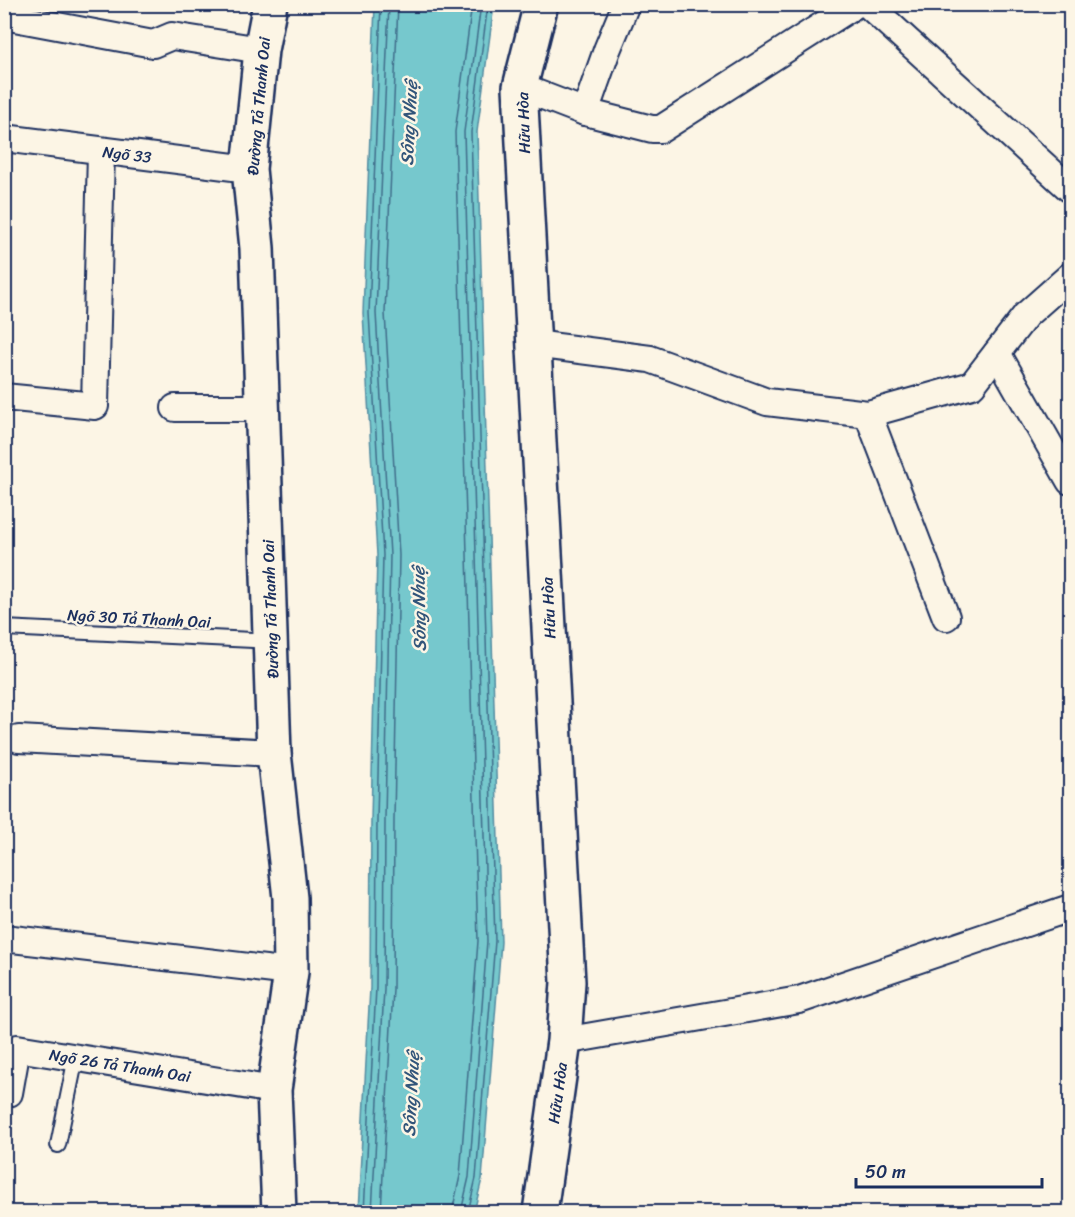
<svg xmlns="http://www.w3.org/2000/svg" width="1075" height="1217" viewBox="0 0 1075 1217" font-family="Sriracha,sans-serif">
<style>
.water{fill:#76c8cd;stroke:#528ba1;stroke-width:1.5}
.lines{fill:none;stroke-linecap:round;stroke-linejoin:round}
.shore{stroke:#3f6c8a;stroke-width:1.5}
.lane-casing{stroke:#1b2f5e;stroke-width:18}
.street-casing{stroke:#1b2f5e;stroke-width:30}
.secondary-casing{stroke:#1b2f5e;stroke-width:38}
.lane{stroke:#fcf5e5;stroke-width:14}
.street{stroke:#fcf5e5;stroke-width:26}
.secondary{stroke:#fcf5e5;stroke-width:33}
.labels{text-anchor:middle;stroke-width:5;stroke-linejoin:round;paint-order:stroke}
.street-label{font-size:16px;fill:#1b2f5e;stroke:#fcf5e5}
.water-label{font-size:18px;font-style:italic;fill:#32557a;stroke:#fcf5e5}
</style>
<rect width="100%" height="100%" fill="#fcf5e5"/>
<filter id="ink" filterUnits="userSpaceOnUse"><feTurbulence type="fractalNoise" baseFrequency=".0167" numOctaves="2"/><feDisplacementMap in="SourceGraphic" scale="12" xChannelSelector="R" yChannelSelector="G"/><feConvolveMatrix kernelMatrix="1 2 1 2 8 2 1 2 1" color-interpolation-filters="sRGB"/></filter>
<g filter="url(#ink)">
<!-- water -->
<polygon class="water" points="375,5 494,5 477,132 501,942 482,1179 474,1212 358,1212 370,988 371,820 377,555 363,313"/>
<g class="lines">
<!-- shore -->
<g class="shore">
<polyline points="364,1212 376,988 377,820 383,555 369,313 381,4"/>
<polyline points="372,1212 384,989 385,820 390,555 376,313 389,4"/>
<polyline points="381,1212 393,989 394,820 399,555 385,313 398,4"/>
<polyline points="452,1212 460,1176 478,941 455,132 472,4"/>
<polyline points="461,1212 469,1177 487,941 464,132 481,4"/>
<polyline points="468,1212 476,1178 495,941 471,132 488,4"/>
</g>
<!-- lane casing -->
<g class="lane-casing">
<g id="lane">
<polyline points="4,628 272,641"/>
<polyline points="58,1145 76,1057"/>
</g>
</g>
<!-- street casing -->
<g class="street-casing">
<g id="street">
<polyline points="867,4 1070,189"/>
<polyline points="4,16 153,44 172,36 261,50"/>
<polyline points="520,87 585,112 652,129 661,129 856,4"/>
<polyline points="585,112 607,50 626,4"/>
<polyline points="4,138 249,169"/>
<polyline points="534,344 650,359 767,402 868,414 972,385 1026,315 1070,276"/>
<polyline points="997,353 1070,481"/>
<polyline points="4,397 95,406 101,151"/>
<polyline points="175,408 263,408"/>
<polyline points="868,414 946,617"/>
<polyline points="19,739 274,753"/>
<polyline points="4,938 291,972"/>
<polyline points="564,1041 799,1000 1070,908"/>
<polyline points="4,1094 9,1093 17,1048 274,1090"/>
</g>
</g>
<!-- secondary casing -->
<g class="secondary-casing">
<g id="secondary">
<polyline points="270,4 261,50 249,169 257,248 274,753 290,898 291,972 274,1090 279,1212"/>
<polyline points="540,1212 564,1041 568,982 520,87 541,4"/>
</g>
</g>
<!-- lane -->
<use href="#lane" class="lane"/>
<!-- street -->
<use href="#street" class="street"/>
<!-- secondary -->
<use href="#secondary" class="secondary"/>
</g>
</g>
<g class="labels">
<!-- street labels -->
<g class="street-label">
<text transform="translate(258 106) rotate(-85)" y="6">Đường Tả Thanh Oai</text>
<text transform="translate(523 123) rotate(-92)" y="6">Hữu Hòa</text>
<text transform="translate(127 154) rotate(7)" y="6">Ngõ 33</text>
<text transform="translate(548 608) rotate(-93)" y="6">Hữu Hòa</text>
<text transform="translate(270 609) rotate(-92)" y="6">Đường Tả Thanh Oai</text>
<text transform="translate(139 618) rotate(3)" y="6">Ngõ 30 Tả Thanh Oai</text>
<text transform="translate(120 1065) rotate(9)" y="6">Ngõ 26 Tả Thanh Oai</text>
<text transform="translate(557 1093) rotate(-82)" y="6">Hữu Hòa</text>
</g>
<!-- water labels -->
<g class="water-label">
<text transform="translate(409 123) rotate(-87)" y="6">Sông Nhuệ</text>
<text transform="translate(419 609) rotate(-91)" y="6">Sông Nhuệ</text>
<text transform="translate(411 1094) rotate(-87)" y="6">Sông Nhuệ</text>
</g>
</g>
<!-- margin -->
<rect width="1075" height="1217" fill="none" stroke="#fcf5e5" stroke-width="24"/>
<rect x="12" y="12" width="1051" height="1193" fill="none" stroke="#1b2f5e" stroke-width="2" filter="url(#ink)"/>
<!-- scale -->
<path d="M856 1178v9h186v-9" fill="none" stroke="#1b2f5e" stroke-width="3"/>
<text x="865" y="1178" font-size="18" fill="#1b2f5e" stroke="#fcf5e5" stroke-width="4.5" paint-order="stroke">50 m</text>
</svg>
